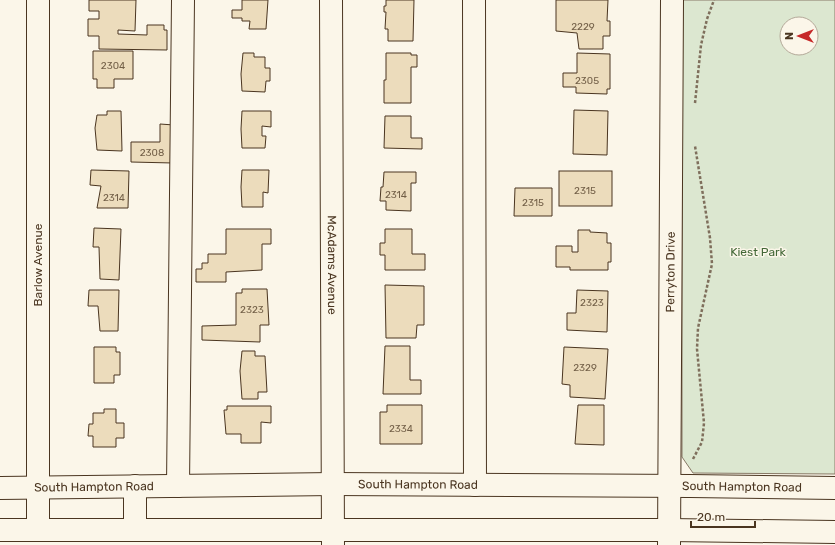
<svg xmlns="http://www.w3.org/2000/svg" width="835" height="545" viewBox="0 0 835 545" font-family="Rubik,sans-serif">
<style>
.green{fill:#dce7d0;stroke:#887966;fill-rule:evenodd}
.building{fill:#ecdcbc;stroke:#4a3520}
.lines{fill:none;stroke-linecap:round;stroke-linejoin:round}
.minor-casing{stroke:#4a3520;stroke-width:24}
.major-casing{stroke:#4a3520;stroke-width:24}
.path{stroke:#7f6f5c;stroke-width:2.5;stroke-dasharray:3 2;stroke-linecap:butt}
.minor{stroke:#fbf6e9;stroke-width:22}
.major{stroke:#fbf6e9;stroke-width:22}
.labels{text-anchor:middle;stroke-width:3;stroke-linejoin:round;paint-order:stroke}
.number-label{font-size:10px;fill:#725f47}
.park-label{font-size:12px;fill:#436837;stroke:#fbf6e9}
.street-label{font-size:12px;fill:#4a3520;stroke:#fbf6e9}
</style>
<rect width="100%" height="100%" fill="#fbf6e9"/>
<!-- green -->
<path class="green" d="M682,0h153v474l-142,-1 -11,-16zM787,24h24v24h-24z"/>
<!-- building -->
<g class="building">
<polygon points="89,0 136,0 135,31 118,30 118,34 147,35 147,25 164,25 164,30 167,30 167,50 99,49 99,36 88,36 88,19 99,19 99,11 89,11"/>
<polygon points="242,0 268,0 266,29 249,29 250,21 242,21 242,18 232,18 232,10 242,10"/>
<polygon points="386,0 414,0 413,41 388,41 388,29 385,29 386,12 384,12 384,6 386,6"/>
<polygon points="556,0 608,0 607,21 610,21 610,36 603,36 603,49 579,49 577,33 556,31"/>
<polygon points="93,51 133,51 133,79 114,79 114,88 97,88 97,79 93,79"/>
<polygon points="243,53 254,53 254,57 265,57 265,68 270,68 270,81 266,81 265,92 242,91 241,74"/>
<polygon points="386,53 411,53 411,55 417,55 417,67 411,67 411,103 384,103 384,80 386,80"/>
<polygon points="577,53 610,54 610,89 607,89 607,94 576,93 576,87 563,87 563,73 577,73"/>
<polygon points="574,110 608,111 607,155 573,154"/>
<polygon points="107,111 121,111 122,151 97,150 95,128 97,115 107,115"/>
<polygon points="242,111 271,111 271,127 262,126 262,136 266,136 265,148 242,148 241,129"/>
<polygon points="385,116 411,116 411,138 422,138 422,149 384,148"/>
<polygon points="160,124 174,125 173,163 131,162 131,142 160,142"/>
<polygon points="91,170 129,171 128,208 97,208 101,186 90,185"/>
<polygon points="242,170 269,170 268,193 263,192 263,207 242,207 241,187"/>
<rect x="559" y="171" width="53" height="35"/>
<polygon points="384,172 416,172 416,183 411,183 411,211 386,210 386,201 380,201 381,187 383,187"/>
<polygon points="515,188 552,188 552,216 514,216"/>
<polygon points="94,228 121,229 119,280 100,279 99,247 93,247"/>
<polygon points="226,229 271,229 271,244 262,244 262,270 226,272 226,282 196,282 196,269 202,269 202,263 208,263 208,254 226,254"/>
<polygon points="385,229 412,229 412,254 425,254 425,270 385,270 385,255 380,255 380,243 385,243"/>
<polygon points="578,230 590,230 590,232 607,233 607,243 611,243 611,262 608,262 608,270 570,270 570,267 556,267 556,246 572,246 572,252 578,252"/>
<polygon points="385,285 424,286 424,325 417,325 416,338 386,338"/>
<polygon points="242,289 267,289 269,325 260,325 260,342 202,340 202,326 236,325 236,293 242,293"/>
<polygon points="89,290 119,290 118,331 100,331 98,306 88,306"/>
<polygon points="577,290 608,291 607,332 567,330 567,313 576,313"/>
<polygon points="385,346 410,346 410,380 421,380 421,394 383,394"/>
<polygon points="94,347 116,347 116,352 120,352 120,375 114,375 114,383 94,383"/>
<polygon points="564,347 608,349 605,399 570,397 570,385 562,384"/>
<polygon points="242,351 255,351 255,356 265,356 267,392 258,392 258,399 242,399 240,371"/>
<polygon points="387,405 422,405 422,444 380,444 380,412 387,412"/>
<polygon points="578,405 604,405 604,445 575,444"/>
<polygon points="227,406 271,406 271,423 261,422 261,443 241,443 241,434 226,434 224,410 227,410"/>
<polygon points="104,409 116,409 116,423 124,423 124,438 116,438 116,447 93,447 93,436 88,436 89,424 93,424 93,413 104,413"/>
</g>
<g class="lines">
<!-- minor casing -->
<g class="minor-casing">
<g id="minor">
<path id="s1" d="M331,0l2,545"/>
<polyline points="474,0 475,485"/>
<polyline points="178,486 183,0"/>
<polyline points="38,529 38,0"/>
<path id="s2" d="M669,545l3,-545"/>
</g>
</g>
<!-- major casing -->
<g class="major-casing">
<g id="major">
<polyline points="135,486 135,530"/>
<path id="s3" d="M0,488l333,-4 357,2 145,2"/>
<polyline points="0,530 669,530 835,532"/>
</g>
</g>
<!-- path -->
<g class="path">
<polyline points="695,103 701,45 707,19 714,0"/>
<polyline points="693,459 702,442 704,423 697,349 698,328 712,264 710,238 695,146"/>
</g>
<!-- minor -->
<use href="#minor" class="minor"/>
<!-- major -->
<use href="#major" class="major"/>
</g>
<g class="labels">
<!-- number labels -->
<g class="number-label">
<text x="583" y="30">2229</text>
<text x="113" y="69">2304</text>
<text x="587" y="84">2305</text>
<text x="152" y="156">2308</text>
<text x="585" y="194">2315</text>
<text x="396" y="198">2314</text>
<text x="114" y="201">2314</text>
<text x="533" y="206">2315</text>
<text x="592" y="306">2323</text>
<text x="252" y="313">2323</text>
<text x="585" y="371">2329</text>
<text x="401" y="432">2334</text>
</g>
<!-- park labels -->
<g class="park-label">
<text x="758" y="256">Kiest Park</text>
</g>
<!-- street labels -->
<g class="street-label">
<text transform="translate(38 265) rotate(-90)" y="4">Barlow Avenue</text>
<text dy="4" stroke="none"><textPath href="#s1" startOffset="265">McAdams Avenue</textPath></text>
<text dy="4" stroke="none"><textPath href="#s2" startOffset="273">Perryton Drive</textPath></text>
<text dy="4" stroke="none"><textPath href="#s3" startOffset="418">South Hampton Road</textPath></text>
<text dy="4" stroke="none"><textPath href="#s3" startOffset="742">South Hampton Road</textPath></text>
<text dy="4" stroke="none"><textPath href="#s3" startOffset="94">South Hampton Road</textPath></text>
</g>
</g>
<!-- north arrow -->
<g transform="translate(799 36) rotate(270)"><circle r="19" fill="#fbf6e9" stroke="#b4a999"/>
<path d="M0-3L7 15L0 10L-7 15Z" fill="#c62828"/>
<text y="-6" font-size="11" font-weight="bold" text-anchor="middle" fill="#4a3520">N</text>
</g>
<!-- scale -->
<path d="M691 521v6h64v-6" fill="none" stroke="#4a3520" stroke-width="2"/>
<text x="697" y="521" font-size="12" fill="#4a3520" stroke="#fbf6e9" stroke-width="3" paint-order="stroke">20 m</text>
</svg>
